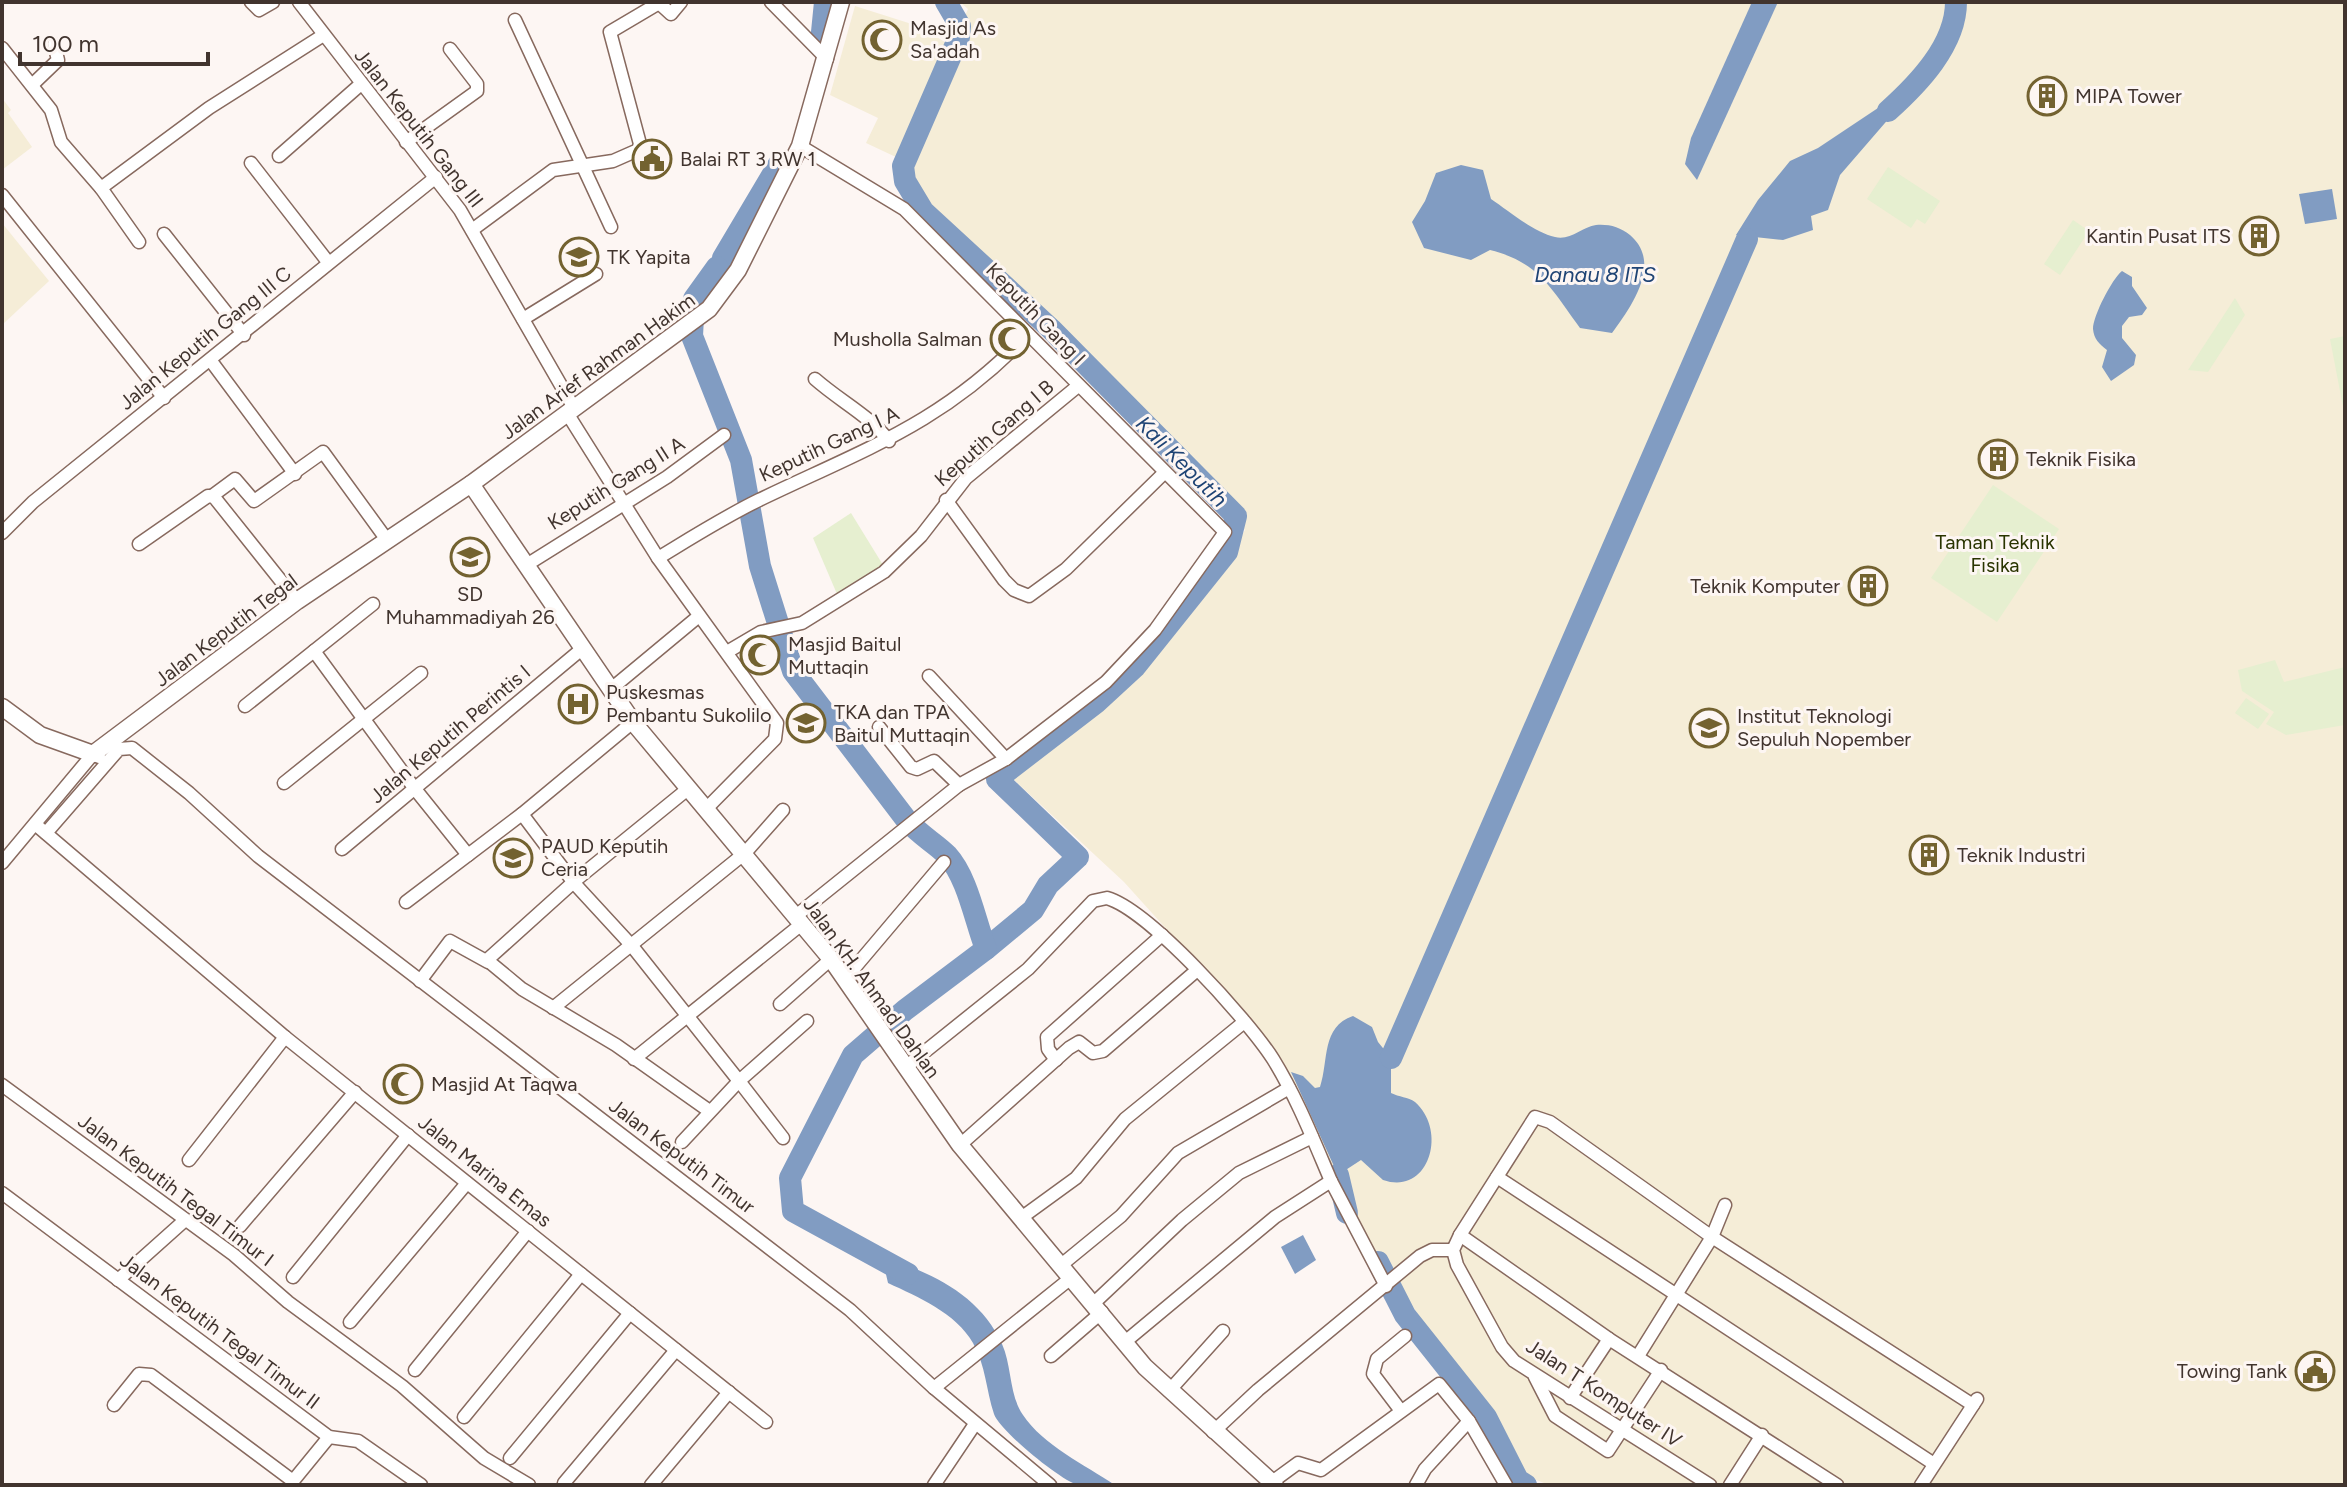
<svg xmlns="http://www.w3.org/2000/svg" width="2347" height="1487" viewBox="0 0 2347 1487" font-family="Figtree,sans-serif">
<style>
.education{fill:#f5edd7}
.green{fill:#e6efd0}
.water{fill:#819cc2}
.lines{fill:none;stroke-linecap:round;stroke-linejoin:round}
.river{stroke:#819cc2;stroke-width:22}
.street-casing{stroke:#87695e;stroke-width:15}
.secondary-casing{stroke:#87695e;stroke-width:19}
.street{stroke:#fff;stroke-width:12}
.secondary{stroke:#fff;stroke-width:16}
.labels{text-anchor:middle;stroke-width:6;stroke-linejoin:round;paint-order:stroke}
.poi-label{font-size:20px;fill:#41342e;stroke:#fdf6f3;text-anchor:start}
.street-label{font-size:20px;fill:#41342e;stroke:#fdf6f3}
.park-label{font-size:20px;fill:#2a3400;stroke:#fdf6f3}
.water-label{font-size:22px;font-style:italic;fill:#1f4475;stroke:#fdf6f3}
</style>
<rect width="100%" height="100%" fill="#fdf6f3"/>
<!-- education -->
<g class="education">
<polygon points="960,2 2345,2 2345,1485 1549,1485 1529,1477 1394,1279 1334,1199 1281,1074 1244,1015 1124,882 1013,779 1134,676 1207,590 1245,530 895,176 968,9"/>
<polygon points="855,6 918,26 950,45 898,158 866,143 878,118 830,95"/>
<polygon points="2,98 11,110 8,113 32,147 2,170"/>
<polygon points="2,223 49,281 2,325"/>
</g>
<!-- green -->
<g class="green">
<polygon points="1888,167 1940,201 1925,224 1917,219 1911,228 1867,199"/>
<polygon points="2073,220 2089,231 2060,275 2044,264"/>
<polygon points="2235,298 2245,315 2208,372 2188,370"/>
<polygon points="2345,336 2345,411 2344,412 2330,339"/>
<polygon points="1993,485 2059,529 1997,622 1931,578"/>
<polygon points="851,513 883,565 837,594 813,538"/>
<polygon points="2275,660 2284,682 2345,667 2345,725 2286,735 2266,724 2274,712 2242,691 2238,670"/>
<polygon points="2246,698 2269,714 2258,729 2235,713"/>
</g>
<!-- water -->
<g class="water">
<polygon points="1752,2 1778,2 1697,180 1685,164 1691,138"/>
<polygon points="1884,104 1891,116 1840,175 1828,210 1811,216 1813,230 1783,240 1736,235 1758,200 1790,161 1818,148"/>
<path d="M1461,165l22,5 8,29c18,12 42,33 64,38 15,4 27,-10 41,-12 13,-1 24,2 34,10 33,28 1,72 -18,98l-32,-5c-28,-38 -41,-66 -90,-78l-19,10 -47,-12 -12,-26 13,-21 11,-28z"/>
<polygon points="2332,189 2337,219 2305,224 2299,194"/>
<path d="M2122,271l10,6v9l15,22 -5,7 -13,2 -7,9v12l14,17 -2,10 -23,16 -9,-14 5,-17c-8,-6 -13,-11 -14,-21 0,-13 19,-50 29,-58z"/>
<path d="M1353,1016l19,11 6,15 13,16v35c8,4 17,4 24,9 33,29 14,94 -32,78l-22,-20 -23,15 -47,-103 12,4 12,12 5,-1c9,-27 1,-60 33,-71z"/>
<polygon points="1303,1235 1316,1260 1295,1274 1281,1247"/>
<path d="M882,1257c49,15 98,38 120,87 10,22 7,51 21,71 20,30 62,50 92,70 -11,0 -27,2 -37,0 -17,-4 -79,-55 -84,-71 -8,-24 -8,-48 -21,-71 -17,-30 -55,-46 -85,-60z"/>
</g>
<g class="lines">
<!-- river -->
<g class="river">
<polyline points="946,2 960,26 959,37 903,166 905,181 923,211 1051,329 1236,516 1227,552 1135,667 1097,702 997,779 1078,857 1048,885 1033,910 986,949"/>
<polyline points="821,42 825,2"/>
<path d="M1888,111c30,-27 68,-66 68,-109"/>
<polyline points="723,258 780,162"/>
<path d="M717,267l-23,32 -2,37 49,124 19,106 33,105 112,147c14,17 29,24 42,37 21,23 28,66 39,94l-81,61 -52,45 -63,123 3,33 115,63"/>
<polyline points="1391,1058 1747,239"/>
<polyline points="1338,1175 1347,1213"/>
<polyline points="1378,1262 1405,1315 1486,1417 1518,1480 1526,1485"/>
</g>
<!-- street casing -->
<g class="street-casing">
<g id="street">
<polyline points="251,2 259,10 273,2"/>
<polyline points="299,2 460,210 574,408"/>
<polyline points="771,2 827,59"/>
<polyline points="515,20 611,227"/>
<polyline points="2,48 51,110 61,142 101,188"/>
<polyline points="32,85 58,60 54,44"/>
<polyline points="406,142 477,91 477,84 450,49"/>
<polyline points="279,156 361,84"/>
<polyline points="251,163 328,262"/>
<polyline points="2,195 164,398"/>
<polyline points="472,230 553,170 613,161 638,150 640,144 610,32 659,3 671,14 681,2"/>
<polyline points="164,234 244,335"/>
<polyline points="139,242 101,188 209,108 322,36"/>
<polyline points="523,319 596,274"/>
<polyline points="211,361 295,474"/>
<path d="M815,379c26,23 54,36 74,62"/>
<polyline points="567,413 658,558 777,723 775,739 706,809"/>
<polyline points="212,496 235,479 254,501 323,452 387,540"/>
<polyline points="946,500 1004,580 1014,590 1029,596 1066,569 1164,473"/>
<polyline points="2,533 33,502 436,177"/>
<polyline points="139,544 208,496 214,497 297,601"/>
<path d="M658,558c33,-20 66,-41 101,-58 106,-51 185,-77 269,-166"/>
<polyline points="528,564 667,477 724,435"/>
<polyline points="314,651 415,789 468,855"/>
<polyline points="727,652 761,632 802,623 884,572 921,536 966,478 1078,386"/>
<polyline points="929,676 1006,759"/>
<polyline points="611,689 699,616"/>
<polyline points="245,706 373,604"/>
<polyline points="879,727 911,767 917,769 934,761 959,785"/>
<polyline points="284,783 421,673"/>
<polyline points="689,788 577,879 487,960 522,989 616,1045 708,1110"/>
<polyline points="522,814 574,883 632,946 739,1081 682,1142"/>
<polyline points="35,824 285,1037 766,1422"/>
<polyline points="46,833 119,749 132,748 189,793 258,856 850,1310 934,1388 1050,1485"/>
<polyline points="342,849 583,648"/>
<polyline points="2,863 93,754 99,757"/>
<polyline points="406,902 522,814 633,722"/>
<polyline points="797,915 959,785 1006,759 1106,682 1155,630 1225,532 904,209 800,146"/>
<polyline points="845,979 944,862"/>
<polyline points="420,981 450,941 488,962"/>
<polyline points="780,1004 831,959"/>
<polyline points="553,1008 745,853 783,810"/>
<polyline points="634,1059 803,923"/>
<polyline points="1056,1060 1048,1049 1047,1037 1162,935"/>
<path d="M907,1066l121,-97 65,-68 14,-3c42,12 141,122 166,161 24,39 40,80 58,122"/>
<polyline points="2,1085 234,1255 288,1302 402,1386 484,1458 529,1485"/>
<polyline points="783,1138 739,1081 807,1021"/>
<polyline points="960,1145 1069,1048 1079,1042 1093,1053 1103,1051 1196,971"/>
<polyline points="189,1160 285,1037"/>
<polyline points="1497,1177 1934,1464"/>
<polyline points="2,1193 329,1437 358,1441 421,1485"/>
<polyline points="1021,1218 1076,1178 1125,1119 1243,1023"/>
<polyline points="240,1226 355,1092"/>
<polyline points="1460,1235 1609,1339 1837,1485"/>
<polyline points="1060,1266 1121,1216 1178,1153 1289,1088"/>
<polyline points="293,1277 408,1135"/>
<polyline points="118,1280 184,1221"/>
<polyline points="1094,1303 1182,1220 1239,1173 1312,1137"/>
<polyline points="350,1322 467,1183"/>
<polyline points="1126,1341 1275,1217 1331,1181 1386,1286"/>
<polyline points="1051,1356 1102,1312"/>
<polyline points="1638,1356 1712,1237 1725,1205"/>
<polyline points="415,1370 528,1231"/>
<polyline points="1535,1377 1555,1416 1608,1451 1661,1370"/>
<polyline points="934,1388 1071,1278"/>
<polyline points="1169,1391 1223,1331"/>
<polyline points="1570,1398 1609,1339"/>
<polyline points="114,1405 139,1374 151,1375 293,1481 329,1437"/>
<polyline points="1401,1411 1373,1374 1377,1359 1405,1336"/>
<polyline points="464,1417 581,1274"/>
<polyline points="1213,1432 1258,1390 1420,1256 1432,1250 1453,1250"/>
<polyline points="510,1458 630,1313"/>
<polyline points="1272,1482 1298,1463 1321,1470 1439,1384 1469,1421 1506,1485"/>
<polyline points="564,1483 676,1350"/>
<polyline points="651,1485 729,1392"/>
<polyline points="934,1485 975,1424"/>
<polyline points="1416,1485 1425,1469 1469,1421"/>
<polyline points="1710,1485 1514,1361 1502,1347 1457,1265 1453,1250 1460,1235 1535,1117 1550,1122 1712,1237 1973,1405"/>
<polyline points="1730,1485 1762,1435"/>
<polyline points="1921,1485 1977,1399"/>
</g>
</g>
<!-- secondary casing -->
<g class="secondary-casing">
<g id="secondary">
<polyline points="471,484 633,722 831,959 960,1145 1145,1367 1275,1485"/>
<polyline points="2,707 40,735 93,754 297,601 471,484 709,309 738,270 800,146 841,2"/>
</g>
</g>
<!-- street -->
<use href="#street" class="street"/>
<!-- secondary -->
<use href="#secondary" class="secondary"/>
</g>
<!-- icons -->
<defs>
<g id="mosque-ring" transform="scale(2)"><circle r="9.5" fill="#fdf6f3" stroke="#736230" stroke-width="1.5"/><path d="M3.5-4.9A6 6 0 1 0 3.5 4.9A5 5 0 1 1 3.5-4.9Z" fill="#736230"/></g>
<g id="building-ring" transform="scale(2)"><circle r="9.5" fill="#fdf6f3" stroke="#736230" stroke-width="1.5"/><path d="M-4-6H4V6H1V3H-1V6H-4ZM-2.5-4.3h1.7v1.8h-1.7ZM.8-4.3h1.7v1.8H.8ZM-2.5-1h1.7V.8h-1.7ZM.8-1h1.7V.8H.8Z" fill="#736230"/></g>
<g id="civic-ring" transform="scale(2)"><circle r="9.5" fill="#fdf6f3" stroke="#736230" stroke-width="1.5"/><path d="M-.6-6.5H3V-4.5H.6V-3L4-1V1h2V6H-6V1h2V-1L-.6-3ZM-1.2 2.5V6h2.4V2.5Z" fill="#736230"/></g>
<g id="school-ring" transform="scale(2)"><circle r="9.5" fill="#fdf6f3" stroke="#736230" stroke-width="1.5"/><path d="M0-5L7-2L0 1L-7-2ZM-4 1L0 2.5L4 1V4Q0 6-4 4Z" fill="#736230"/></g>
<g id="hospital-ring" transform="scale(2)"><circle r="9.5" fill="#fdf6f3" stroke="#736230" stroke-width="1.5"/><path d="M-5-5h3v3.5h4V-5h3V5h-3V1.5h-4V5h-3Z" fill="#736230"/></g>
<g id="university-ring" transform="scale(2)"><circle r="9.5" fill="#fdf6f3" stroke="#736230" stroke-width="1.5"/><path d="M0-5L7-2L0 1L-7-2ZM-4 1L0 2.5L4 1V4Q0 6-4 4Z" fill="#736230"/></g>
</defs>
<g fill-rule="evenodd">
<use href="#mosque-ring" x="882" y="40"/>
<use href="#building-ring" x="2047" y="96"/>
<use href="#civic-ring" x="652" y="159"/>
<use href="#building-ring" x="2259" y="236"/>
<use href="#school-ring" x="579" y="257"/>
<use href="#mosque-ring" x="1010" y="339"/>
<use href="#building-ring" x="1998" y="459"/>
<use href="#school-ring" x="470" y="557"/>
<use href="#building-ring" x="1868" y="586"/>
<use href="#mosque-ring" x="760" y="655"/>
<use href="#hospital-ring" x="578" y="704"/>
<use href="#school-ring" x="806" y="723"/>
<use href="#university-ring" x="1709" y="728"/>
<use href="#building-ring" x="1929" y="855"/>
<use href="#school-ring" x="513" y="858"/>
<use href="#mosque-ring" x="403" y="1084"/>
<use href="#civic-ring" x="2315" y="1371"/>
</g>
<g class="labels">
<!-- poi labels -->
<g class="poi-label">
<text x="910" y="35">Masjid As<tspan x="910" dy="23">Sa'adah</tspan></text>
<text x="2075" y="103">MIPA Tower</text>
<text x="680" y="166">Balai RT 3 RW 1</text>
<text x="2231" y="243" text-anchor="end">Kantin Pusat ITS</text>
<text x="607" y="264">TK Yapita</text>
<text x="982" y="346" text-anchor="end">Musholla Salman</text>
<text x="2026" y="466">Teknik Fisika</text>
<text x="1840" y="593" text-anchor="end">Teknik Komputer</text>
<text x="470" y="601" text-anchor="middle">SD<tspan x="470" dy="23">Muhammadiyah 26</tspan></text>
<text x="788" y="651">Masjid Baitul<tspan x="788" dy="23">Muttaqin</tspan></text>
<text x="606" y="699">Puskesmas<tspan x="606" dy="23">Pembantu Sukolilo</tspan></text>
<text x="834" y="719">TKA dan TPA<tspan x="834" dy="23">Baitul Muttaqin</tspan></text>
<text x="1737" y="723">Institut Teknologi<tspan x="1737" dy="23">Sepuluh Nopember</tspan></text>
<text x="541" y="853">PAUD Keputih<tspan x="541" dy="23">Ceria</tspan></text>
<text x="1957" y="862">Teknik Industri</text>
<text x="431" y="1091">Masjid At Taqwa</text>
<text x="2287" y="1378" text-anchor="end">Towing Tank</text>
</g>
<!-- street labels -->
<g class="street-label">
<text transform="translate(419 128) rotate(52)" y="7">Jalan Keputih Gang III</text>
<text transform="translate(1036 314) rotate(46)" y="7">Keputih Gang I</text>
<text transform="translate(205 338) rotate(-39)" y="7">Jalan Keputih Gang III C</text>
<text transform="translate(598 366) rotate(-36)" y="7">Jalan Arief Rahman Hakim</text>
<text transform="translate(994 433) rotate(-41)" y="7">Keputih Gang I B</text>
<text transform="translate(829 444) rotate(-25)" y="7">Keputih Gang I A</text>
<text transform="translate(616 483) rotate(-32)" y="7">Keputih Gang II A</text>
<text transform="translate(226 630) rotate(-37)" y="7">Jalan Keputih Tegal</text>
<text transform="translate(450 734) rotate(-40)" y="7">Jalan Keputih Perintis I</text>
<text transform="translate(872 988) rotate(54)" y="7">Jalan KH. Ahmad Dahlan</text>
<text transform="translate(682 1156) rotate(37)" y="7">Jalan Keputih Timur</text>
<text transform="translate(485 1171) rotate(39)" y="7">Jalan Marina Emas</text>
<text transform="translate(176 1190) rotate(37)" y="7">Jalan Keputih Tegal Timur I</text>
<text transform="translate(220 1331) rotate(37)" y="7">Jalan Keputih Tegal Timur II</text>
<text transform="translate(1604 1393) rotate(33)" y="7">Jalan T Komputer IV</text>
</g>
<!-- park labels -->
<g class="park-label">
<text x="1995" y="549">Taman Teknik<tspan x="1995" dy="23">Fisika</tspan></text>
</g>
<!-- water labels -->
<g class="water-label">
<text x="1595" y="282">Danau 8 ITS</text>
<text transform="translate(1182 461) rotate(45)" y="8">Kali Keputih</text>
</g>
</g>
<!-- border -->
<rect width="2347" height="1487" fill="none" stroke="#41342e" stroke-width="8"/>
<!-- scale -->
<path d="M20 52v12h188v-12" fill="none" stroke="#41342e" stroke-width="4"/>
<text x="32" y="52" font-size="24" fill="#41342e" stroke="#fdf6f3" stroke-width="6" paint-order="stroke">100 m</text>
</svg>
